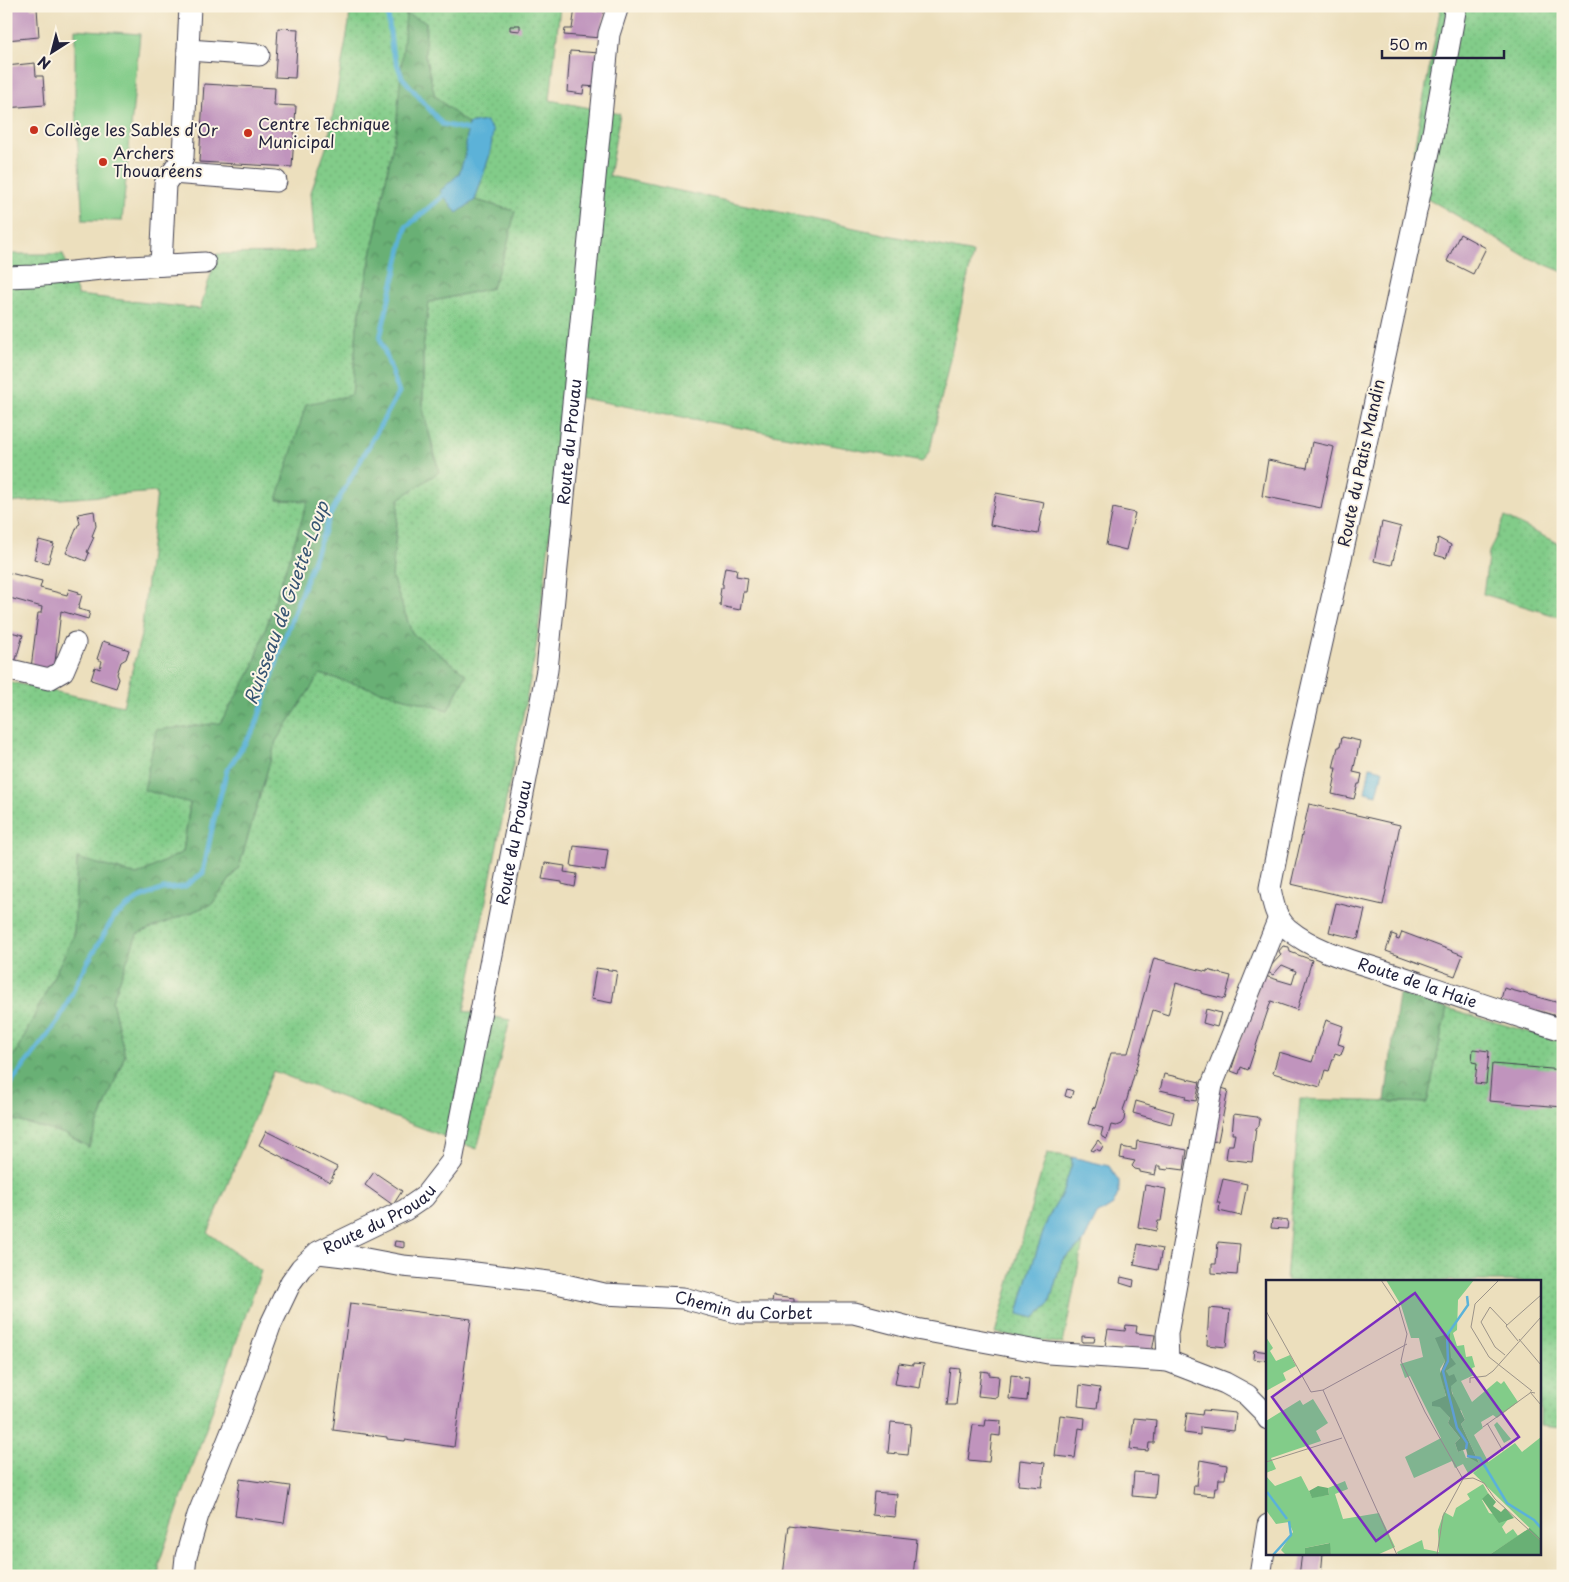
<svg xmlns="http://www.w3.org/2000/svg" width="1569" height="1582" viewBox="0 0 1569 1582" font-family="'Playpen Sans',sans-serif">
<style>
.grass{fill:url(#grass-dots);stroke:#527762}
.forest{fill:url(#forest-crowns);stroke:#466958}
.pitch{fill:#82cc89;stroke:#527762}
.water{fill:#5bb2d8;stroke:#3e6a8a}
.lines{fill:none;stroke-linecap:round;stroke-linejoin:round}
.stream{stroke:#5bb2d8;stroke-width:5}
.building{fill:#c094bd}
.minor-casing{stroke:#403e4e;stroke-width:23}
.minor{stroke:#fff;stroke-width:21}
.poi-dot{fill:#c8321e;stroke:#fcf5e5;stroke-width:2}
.labels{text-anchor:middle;stroke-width:4;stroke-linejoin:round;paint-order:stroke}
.poi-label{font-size:16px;fill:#22223b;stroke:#fcf5e5;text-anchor:start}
.street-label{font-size:16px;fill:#22223b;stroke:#fcf5e5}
.water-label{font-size:18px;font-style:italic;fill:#365472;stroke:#fcf5e5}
.inset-river{fill:none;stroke:#5bb2d8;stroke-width:2.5}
.inset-road{fill:none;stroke:#9b9389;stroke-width:1}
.view{fill:#7b2cbf;fill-opacity:0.15;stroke:#7b2cbf;stroke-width:2.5}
.inset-edge{fill:none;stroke:#22223b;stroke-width:2.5}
</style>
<defs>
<pattern id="grass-dots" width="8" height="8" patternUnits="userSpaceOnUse" patternTransform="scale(1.25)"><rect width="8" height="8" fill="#82cc89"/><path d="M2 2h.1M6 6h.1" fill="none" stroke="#70af77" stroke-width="1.8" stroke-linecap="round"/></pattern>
<pattern id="forest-crowns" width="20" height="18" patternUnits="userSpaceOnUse" patternTransform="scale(1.25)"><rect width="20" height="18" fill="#69b075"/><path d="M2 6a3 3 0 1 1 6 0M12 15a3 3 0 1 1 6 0" fill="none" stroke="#568f61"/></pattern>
</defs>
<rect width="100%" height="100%" fill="#fcf5e5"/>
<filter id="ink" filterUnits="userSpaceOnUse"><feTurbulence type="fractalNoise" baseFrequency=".02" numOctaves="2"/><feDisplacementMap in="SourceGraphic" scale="10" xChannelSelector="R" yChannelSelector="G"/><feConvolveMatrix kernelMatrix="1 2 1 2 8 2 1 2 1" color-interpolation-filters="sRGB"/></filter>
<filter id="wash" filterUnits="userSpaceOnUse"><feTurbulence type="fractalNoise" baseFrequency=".0096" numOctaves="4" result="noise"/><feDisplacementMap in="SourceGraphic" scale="20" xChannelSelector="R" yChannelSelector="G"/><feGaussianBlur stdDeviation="1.12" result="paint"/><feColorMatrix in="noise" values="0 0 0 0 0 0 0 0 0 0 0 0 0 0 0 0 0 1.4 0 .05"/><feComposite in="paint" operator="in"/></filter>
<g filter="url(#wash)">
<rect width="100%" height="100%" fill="#ecdfbd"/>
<!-- grass -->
<g class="grass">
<polygon points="350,6 560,6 550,100 620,114 609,176 973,253 930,450 922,462 566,395 543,594 535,655 464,1011 510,1020 477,1149 273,1071 208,1233 261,1271 159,1563 159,1576 6,1576 6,1118 65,1134 89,1147 125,1055 112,1001 137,933 212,904 239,867 276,741 320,674 448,710 466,675 412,633 392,577 399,499 439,471 423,409 423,349 429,302 492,288 515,211 475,200 490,154 486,121 468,124 435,97 425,55 426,22 396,128 357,327 352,396 277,500 308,501 252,670 220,723 190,803 183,852 137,875 77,859 74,935 16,1053 6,1062 6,681 123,706 141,635 157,492 6,503 6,254 63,254 78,295 200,309 217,254 292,253 315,249 311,192 328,142 349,23"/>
<polygon points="1441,6 1563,6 1563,272 1525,256 1407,186"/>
<polygon points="1505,517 1563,546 1563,618 1483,594 1489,552"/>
<polygon points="1447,1008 1563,1042 1563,1428 1540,1426 1540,1281 1286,1281 1300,1099 1427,1103"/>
<polygon points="1047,1153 1072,1157 1072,1164 1062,1194 1048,1218 1028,1277 1018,1313 1034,1318 1049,1304 1062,1260 1083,1243 1063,1344 995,1333"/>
</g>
<!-- forest -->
<g class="forest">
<polygon points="406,14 426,22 425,55 435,96 468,124 465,155 459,174 441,191 457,212 475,200 515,211 507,247 492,288 429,302 423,349 423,409 439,472 399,499 392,577 412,633 466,674 448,710 320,674 276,741 239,867 212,904 137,934 112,1001 125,1055 89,1147 65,1134 6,1118 6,1062 16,1053 74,935 77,858 137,875 183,852 190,803 144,790 156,730 220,723 252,670 308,501 277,500 306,404 352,395 357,327 396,128"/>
<polygon points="1399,994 1447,1008 1427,1103 1385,1101"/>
</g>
<!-- pitch -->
<polygon class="pitch" points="75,29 140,34 122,221 83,220 75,104"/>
<!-- water -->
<g class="water">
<polygon points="486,121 493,131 490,154 475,200 457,213 440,191 459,174 465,155 468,124"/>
<polygon points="1370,767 1383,770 1377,795 1365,792"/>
<polygon points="1072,1157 1109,1166 1119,1181 1119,1192 1113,1205 1097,1215 1083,1243 1062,1260 1049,1304 1034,1318 1018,1314 1028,1277 1048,1218 1062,1194 1072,1164"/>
</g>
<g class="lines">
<!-- stream -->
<g class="stream">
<polyline points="387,6 392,50 402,77 442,124 473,131"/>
<polyline points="6,1090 59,1020 82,972 114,917 138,899 163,889 184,887 203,873 214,819 227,770 255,728 285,637 330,515 399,392 380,338 406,227 449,191"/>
</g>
</g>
<g id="blocks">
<!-- building -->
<g class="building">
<polygon points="6,6 31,6 31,8 37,8 39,37 6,40"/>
<polygon points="585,6 595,6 594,10 599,11 601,6 606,6 601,38 564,35 565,29 572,29 575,8 585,9"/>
<polygon points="515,25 520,25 520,31 510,30 510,26 515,26"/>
<polygon points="278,28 298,29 295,78 275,77"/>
<polygon points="570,51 600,53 596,87 584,86 583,94 567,92"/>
<polygon points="35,63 36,76 43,76 45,105 6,108 6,66"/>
<polygon points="204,84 275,88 274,105 296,106 292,167 199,162"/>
<polygon points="1460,234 1486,248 1473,274 1447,261"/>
<polygon points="1312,442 1334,447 1321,508 1262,496 1268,460 1307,468"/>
<polygon points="996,493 1044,502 1038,534 990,525"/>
<polygon points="1113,508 1135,513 1126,550 1106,545"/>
<polygon points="94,511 96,526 92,536 94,537 87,552 89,553 86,561 66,553 78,525 80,524 78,514"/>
<polygon points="1382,522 1401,527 1392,565 1374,561"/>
<polygon points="1438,538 1451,545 1446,558 1435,555"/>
<polygon points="39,540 54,544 48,563 34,559"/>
<polygon points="725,567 737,569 736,576 748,578 746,592 743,592 740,610 720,606 721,596 720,595 721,588 723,588 723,584 722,584"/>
<polygon points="6,572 42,581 40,588 67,595 69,589 79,592 78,594 82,595 78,609 90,612 88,619 61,611 54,671 31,668 38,613 41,613 42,607 6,597"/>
<polygon points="6,631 23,635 15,663 6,660"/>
<polygon points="103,641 129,650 126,659 121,662 117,674 119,679 116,688 91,680 95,667 100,669 102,661 97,659"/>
<polygon points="1342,737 1360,741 1353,772 1362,774 1360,784 1358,784 1354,799 1332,794 1335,779 1334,778 1336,768 1333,768 1338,747 1340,747"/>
<polygon points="1309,804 1400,825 1383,905 1291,884"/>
<polygon points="574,846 608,850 605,871 571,866"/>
<polygon points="545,863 565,866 564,872 577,874 575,887 562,884 562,882 542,879"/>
<polygon points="1336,903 1365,910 1358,939 1329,932"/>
<polygon points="1402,932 1463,955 1455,976 1386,951 1392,934 1397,936 1396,939 1399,940"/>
<polygon points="1283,946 1289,947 1290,952 1312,960 1297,1010 1271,1001 1248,1070 1241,1067 1239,1074 1231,1071 1258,987 1258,974 1292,984 1296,971 1282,965 1273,975 1266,971 1281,955 1279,951"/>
<polygon points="1154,958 1207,972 1207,970 1231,976 1225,999 1201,993 1201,991 1176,983 1168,1015 1153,1010 1127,1099 1123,1110 1125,1113 1124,1120 1121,1124 1116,1126 1111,1125 1107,1139 1102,1137 1101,1135 1103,1128 1088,1124 1093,1107 1095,1108 1111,1053 1128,1053"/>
<polygon points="596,968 617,971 612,1003 591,999"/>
<polygon points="1504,988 1563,1004 1560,1017 1536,1010 1536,1013 1500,1003"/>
<polygon points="1206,1009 1221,1013 1217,1027 1203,1023"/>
<polygon points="1326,1020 1343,1026 1338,1044 1344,1046 1341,1055 1335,1053 1329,1071 1325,1070 1320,1087 1273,1073 1279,1052 1312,1062"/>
<polygon points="1473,1049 1489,1051 1486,1084 1475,1083 1477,1063 1472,1062"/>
<polygon points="1492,1064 1563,1070 1563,1107 1489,1101"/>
<polygon points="1164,1074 1200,1082 1196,1101 1185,1099 1186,1096 1160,1090"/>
<polygon points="1218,1087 1228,1090 1218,1141 1207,1142"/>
<polygon points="1067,1089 1073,1091 1071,1098 1065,1096"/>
<polygon points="1136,1101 1174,1112 1171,1124 1133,1113"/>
<polygon points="1234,1114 1257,1117 1260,1119 1259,1126 1256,1128 1252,1162 1226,1159 1228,1145 1233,1145 1235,1134 1232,1134"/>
<polygon points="266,1131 337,1167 330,1182 259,1145"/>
<polygon points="1098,1140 1103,1146 1100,1151 1096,1149 1093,1151 1091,1150"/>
<polygon points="1137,1141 1187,1150 1184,1170 1169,1168 1168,1170 1161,1169 1161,1166 1157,1166 1155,1175 1140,1172 1140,1170 1135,1169 1132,1166 1135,1161 1120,1158 1122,1147 1136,1150"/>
<polygon points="374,1172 402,1191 393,1205 365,1185"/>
<polygon points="1223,1179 1247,1184 1241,1216 1219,1211 1220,1203 1217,1203"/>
<polygon points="1145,1185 1166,1189 1161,1221 1158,1221 1156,1231 1138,1227"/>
<polygon points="1272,1219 1288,1221 1287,1229 1271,1228"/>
<polygon points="395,1241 404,1242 404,1248 394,1246"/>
<polygon points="1218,1242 1240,1244 1237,1275 1212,1273 1212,1264 1216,1264"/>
<polygon points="1138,1244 1162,1249 1158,1270 1134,1265"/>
<polygon points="1121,1277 1134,1280 1133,1287 1120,1283"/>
<polygon points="773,1296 794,1299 794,1306 772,1303"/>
<polygon points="350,1303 471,1319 454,1447 405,1440 405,1441 387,1439 387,1437 333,1430"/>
<polygon points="1209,1308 1230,1310 1226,1347 1207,1345"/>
<polygon points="1126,1325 1137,1326 1136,1333 1155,1335 1152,1352 1105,1346 1108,1329 1125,1331"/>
<polygon points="1082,1336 1095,1337 1094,1342 1082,1342"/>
<polygon points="1254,1350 1268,1352 1268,1361 1253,1359"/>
<polygon points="899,1363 913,1365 913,1363 924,1364 920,1388 895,1384"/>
<polygon points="951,1368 960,1369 956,1405 947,1405"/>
<polygon points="981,1371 989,1372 989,1375 999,1376 997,1398 978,1396"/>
<polygon points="1011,1375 1020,1376 1020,1378 1029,1379 1027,1401 1009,1399"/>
<polygon points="1080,1385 1100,1388 1097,1408 1078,1406"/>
<polygon points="1203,1410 1236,1413 1234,1431 1200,1427 1200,1435 1184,1433 1187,1413 1202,1415"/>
<polygon points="1060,1415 1085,1418 1084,1429 1079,1428 1075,1458 1055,1456"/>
<polygon points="1134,1418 1156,1420 1154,1443 1149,1443 1148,1451 1130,1449"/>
<polygon points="986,1420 1001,1421 1000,1436 992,1435 989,1462 968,1460 973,1425 985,1426"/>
<polygon points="891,1422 911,1424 908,1455 888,1453"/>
<polygon points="1020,1460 1045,1463 1042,1487 1018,1485"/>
<polygon points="1200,1460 1227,1465 1225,1479 1219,1479 1218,1487 1215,1487 1214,1496 1193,1494 1194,1485 1197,1485"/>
<polygon points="1134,1472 1157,1474 1155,1498 1132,1496"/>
<polygon points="240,1479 290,1486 284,1523 235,1516"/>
<polygon points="874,1492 897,1494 895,1517 872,1515"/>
<polygon points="789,1525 917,1539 913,1576 783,1576"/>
<polygon points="1302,1553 1323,1553 1321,1576 1299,1576"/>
</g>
</g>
</g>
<g filter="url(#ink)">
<use href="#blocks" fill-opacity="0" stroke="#403e4e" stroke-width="1"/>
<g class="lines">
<!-- minor casing -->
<g class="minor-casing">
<g id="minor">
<path id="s1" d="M1456,6l-23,127 -87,403 -54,239 -22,113c3,16 6,31 18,41 29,24 70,33 105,45 56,19 112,39 170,56"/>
<polyline points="188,50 259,55"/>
<polyline points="172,173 276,181"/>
<polyline points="161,265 165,184 183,157 190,6"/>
<polyline points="6,277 33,276 111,268 205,263"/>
<polyline points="6,669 49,679 63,671 75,643"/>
<path id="s2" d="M319,1253l42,5 42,8 64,6 90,11 47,11 79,4 57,15h114l62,16 132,24 120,8 57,22 22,12 17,17 4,7"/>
<polyline points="1168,1361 1167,1334 1212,1085 1279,918"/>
<path id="s3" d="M184,1576l2,-19 12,-42 40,-99 32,-90 21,-44 10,-14 17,-16 87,-42 19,-13 28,-36 95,-491 62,-636 9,-28"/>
<polyline points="1260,1576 1268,1525"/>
</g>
</g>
<!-- minor -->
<use href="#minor" class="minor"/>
</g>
</g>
<!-- markers -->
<g class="poi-dot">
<circle cx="34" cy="130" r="5"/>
<circle cx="248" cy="133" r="5"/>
<circle cx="103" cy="162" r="5"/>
</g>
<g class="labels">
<!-- poi labels -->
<g class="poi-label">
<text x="258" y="130">Centre Technique<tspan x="258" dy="18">Municipal</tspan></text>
<text x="44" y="136">Collège les Sables d'Or</text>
<text x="113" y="159">Archers<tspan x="113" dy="18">Thouaréens</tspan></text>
</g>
<!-- street labels -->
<g class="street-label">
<text dy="6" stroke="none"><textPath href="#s3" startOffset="1249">Route du Prouau</textPath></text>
<text transform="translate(1361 463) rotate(-78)" y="6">Route du Patis Mandin</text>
<text dy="6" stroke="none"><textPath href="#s3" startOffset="844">Route du Prouau</textPath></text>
<text dy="6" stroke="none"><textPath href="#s1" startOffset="1088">Route de la Haie</textPath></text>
<text dy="6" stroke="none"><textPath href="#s3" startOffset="424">Route du Prouau</textPath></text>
<text dy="6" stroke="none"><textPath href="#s2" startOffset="429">Chemin du Corbet</textPath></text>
</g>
<!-- water labels -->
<g class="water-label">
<text transform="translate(287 603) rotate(-70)" y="6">Ruisseau de Guette-Loup</text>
</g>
</g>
<!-- overview -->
<g transform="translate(1266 1280)">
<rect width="275" height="275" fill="#ecdfbd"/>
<path d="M120,0h88l-16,20 -1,30 -4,3 4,13 7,-1 2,12 6,-1 3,11 -3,1 2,7 -13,6 11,21 25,-21 4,3 3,-3 14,21 -21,16 -4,-3 -12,7 2,6 -9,7 15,28 -20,12 -6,-11 -8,4 -3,-7 -38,17 -9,-21 36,-19 -31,-62 -5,2 -5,-14 23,-7 -4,-19h-8l-10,-33zM184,54l1,23 4,7 -9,7 12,41 3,-2 4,10 -4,4 18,39 -6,-6 -7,1 -3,-8 -5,2 -3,-9 5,-5 -12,-15 2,-5 -10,-12h-8l14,-9 -6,-28 5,-8 -2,-8zM0,57l7,11 -3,3 6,10 14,-6 6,11 -13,7 3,7 -20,11zM47,119l15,24 -12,8 5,10 -50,17 5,11 -10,4v-52l34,-21 3,5zM0,196l9,10 26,-10 11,21 17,-2 -1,-7 17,-7 3,8 -13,5 8,25 36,-6 16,34 -18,8h-46l-2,-12 -24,5v7h-19l-5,-5 12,-18 -4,-10 -13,2 -10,-14zM217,204l5,9 -6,7 7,13 20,5 -7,9 4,7 7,-5 5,7 -29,19h-91l-1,-3 25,-12 2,9 15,3 -1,-22 6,-18 9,5 3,-9 14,-9 -3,-5z" fill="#82cc89" fill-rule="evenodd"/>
<path d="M184,53l1,24 5,7 -10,7 3,5 5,-2 3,7 -6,5 1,7 13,27 -4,4 18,39 -11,-6 -2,-8 -8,3 -3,-9 5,-5 -12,-15 2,-5 -10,-11 -8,-1v-4l14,-6 -6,-22 5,-13 -10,-23zM52,206l10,2 1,7 -17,3 -3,-7zM222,213l8,9 -3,4 8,6 4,-4 9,10 -15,5 -17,-24zM265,247l10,12v16h-52zM64,263l1,12h-26v-7z" fill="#69b075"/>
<path d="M275,157v102l-68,-66 42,-30 7,9z" fill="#82cc89"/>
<path d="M231,142l14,17 -7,4 -10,-18z" fill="#82cc89"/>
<path class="inset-river" d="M200,169l1,-6 -10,-15 -14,-57 5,-10 -1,-26 21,-30 -1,-9M201,176l13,2 27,45 27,17 7,8M1,212l20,27M7,275l18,-20 -2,-14"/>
<path class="inset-road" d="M115,0l18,27 8,27 -6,27 24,51 38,67 -20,37 -6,39M233,0l-24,24 -4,23 18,30 43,34M0,31l45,81 12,-2 84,-46M253,59l22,26M252,61l-12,-15 35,-31M239,75l-10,-8 -14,-25 9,-15 17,18M204,103v-5l16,-2 7,-5 48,-54M57,110l74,165M269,113l-5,-1 11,13M221,143l16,28M217,147l47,-34M0,182l76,-24M197,199l10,-1 11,5 11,16 46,42"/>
<path class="view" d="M149,13l104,144 -143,104 -104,-144z"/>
<rect width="275" height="275" class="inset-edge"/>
</g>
<!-- margin -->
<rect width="1569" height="1582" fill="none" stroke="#fcf5e5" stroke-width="25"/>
<!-- north arrow -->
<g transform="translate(52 52) rotate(216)" stroke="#fcf5e5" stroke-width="4" paint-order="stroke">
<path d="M0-4L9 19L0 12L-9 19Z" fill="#22223b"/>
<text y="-8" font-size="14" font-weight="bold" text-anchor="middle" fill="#22223b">N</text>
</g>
<!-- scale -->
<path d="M1382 50v8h122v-8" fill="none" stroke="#22223b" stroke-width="2.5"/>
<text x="1389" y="50" font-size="15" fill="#22223b" stroke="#fcf5e5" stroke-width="4" paint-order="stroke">50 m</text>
</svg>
